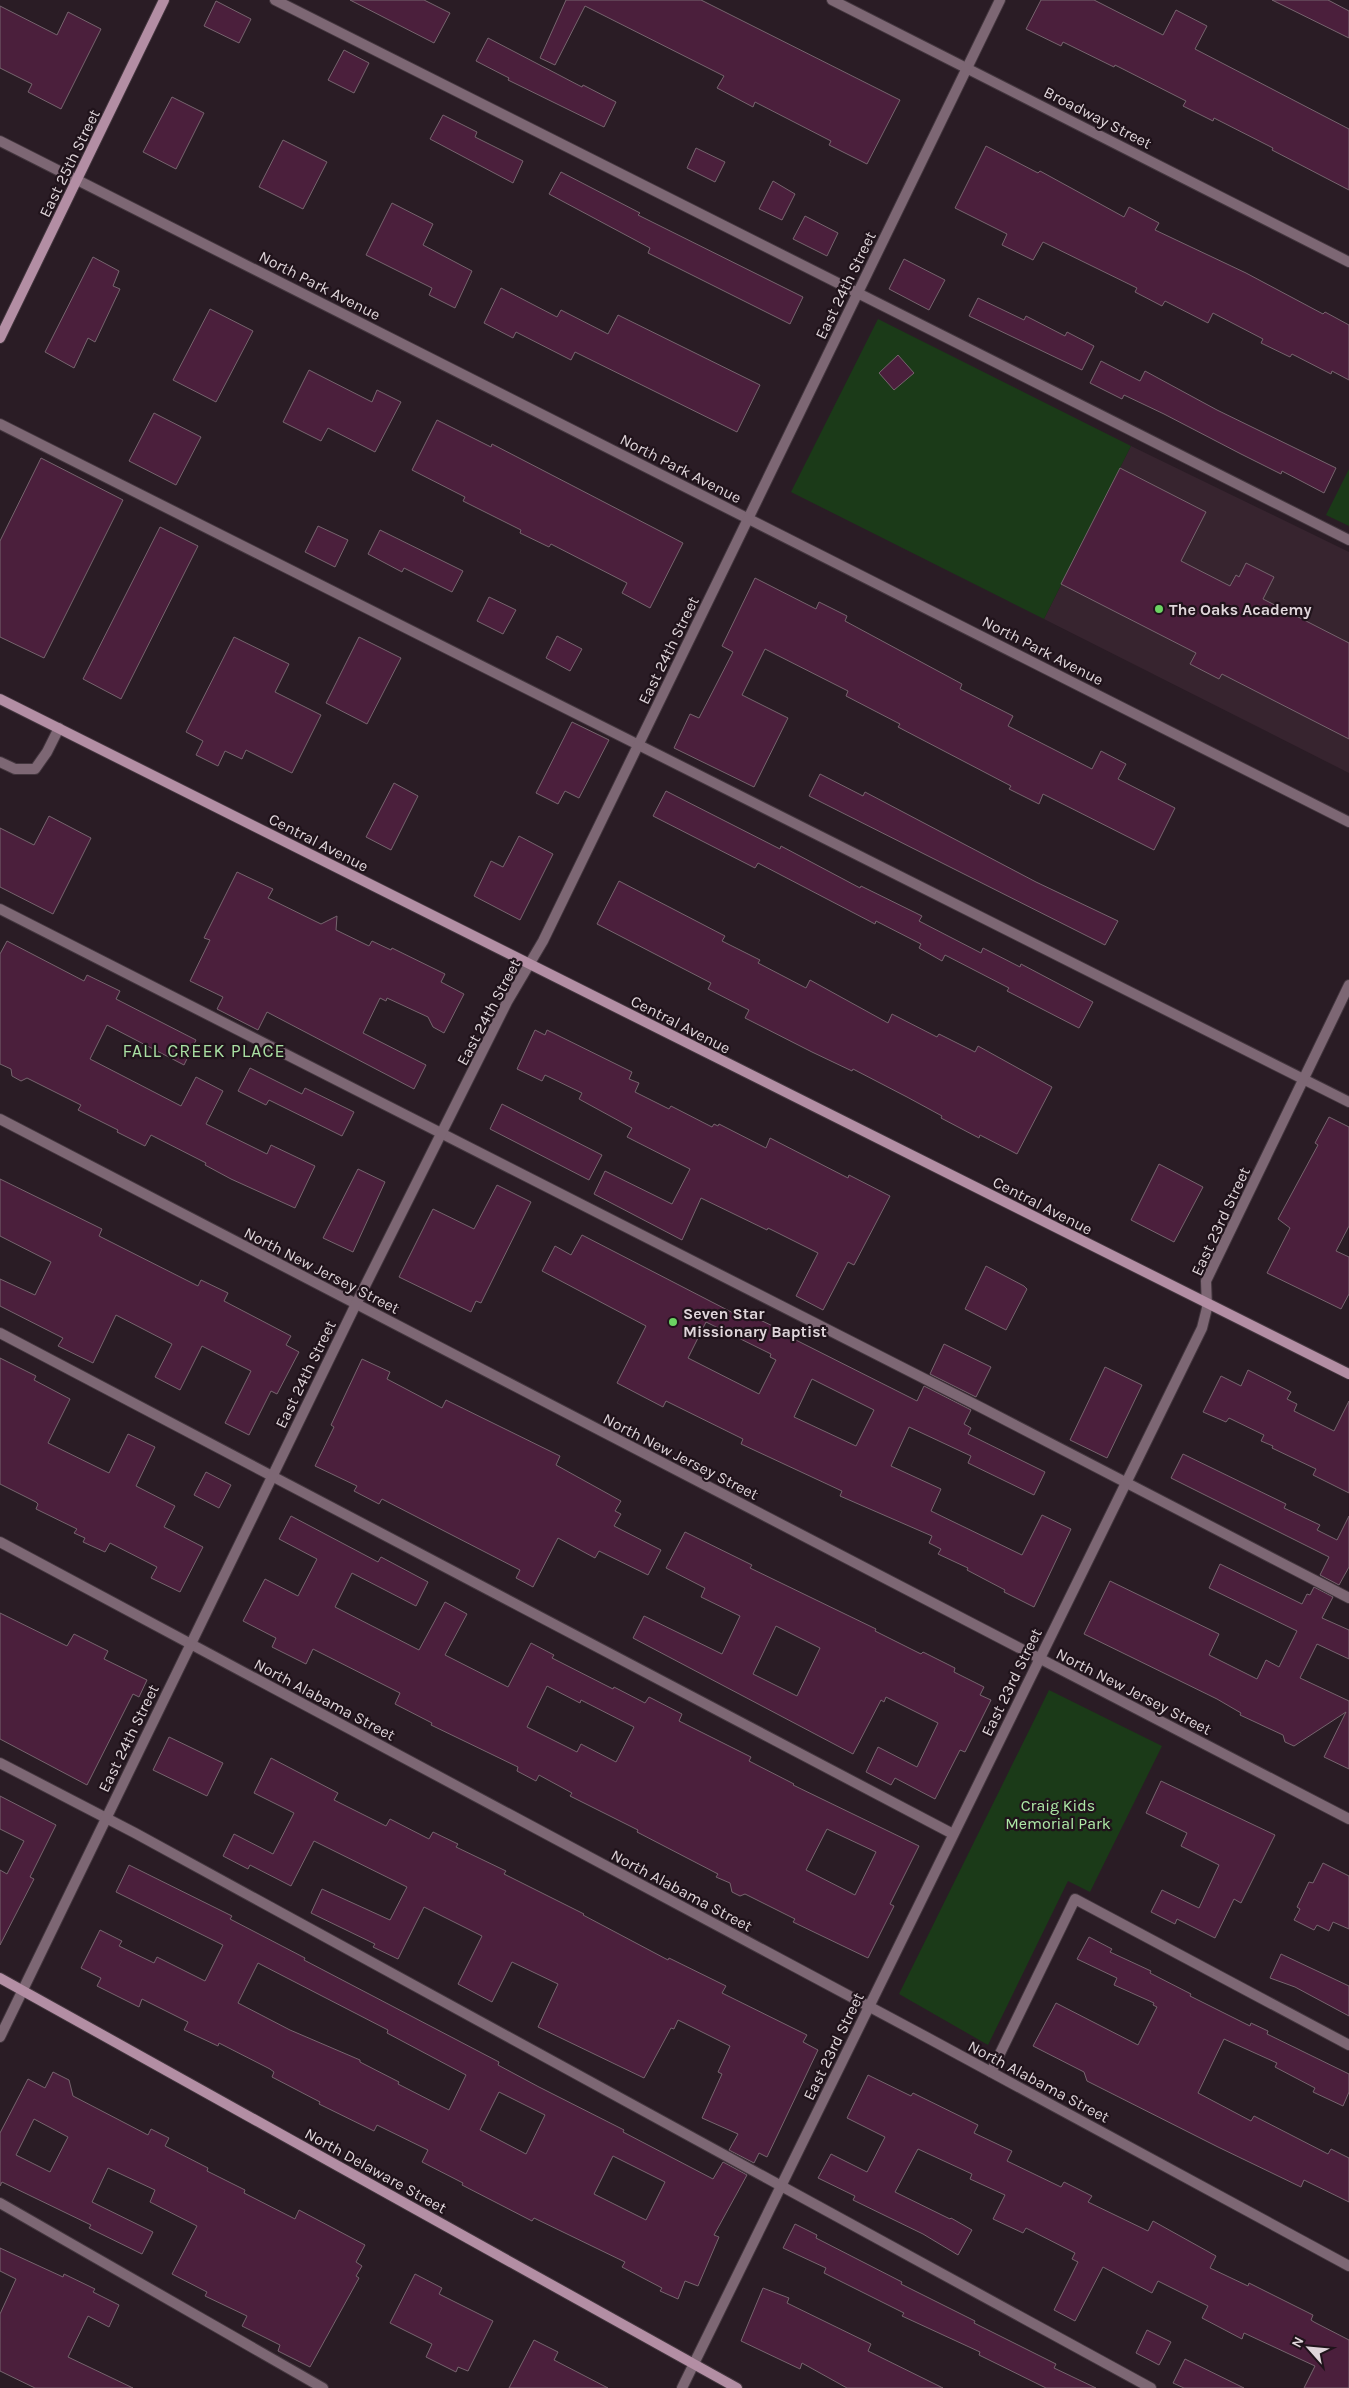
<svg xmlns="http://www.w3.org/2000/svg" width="1349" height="2388" viewBox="0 0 1349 2388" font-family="Karla,sans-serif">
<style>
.built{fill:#37242f}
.green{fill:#1b3a18}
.building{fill:#4b1f3c;stroke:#76646e;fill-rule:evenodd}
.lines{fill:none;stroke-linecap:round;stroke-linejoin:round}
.lane-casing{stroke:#43363e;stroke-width:12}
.street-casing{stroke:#43363e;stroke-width:12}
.secondary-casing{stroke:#43363e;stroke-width:12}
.lane{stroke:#7d6774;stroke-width:10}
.street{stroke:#7d6774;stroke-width:10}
.secondary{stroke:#b38ea4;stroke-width:10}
.poi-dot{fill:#6bd362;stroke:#20131b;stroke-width:2}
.labels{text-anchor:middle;stroke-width:4.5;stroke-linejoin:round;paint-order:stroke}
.street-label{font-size:16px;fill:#dfd5da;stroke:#20131b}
.poi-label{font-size:16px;font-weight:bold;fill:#dfd5da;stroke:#20131b;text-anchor:start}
.park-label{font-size:16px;fill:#aee9a7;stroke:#20131b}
.neighbourhood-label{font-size:18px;letter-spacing:1px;fill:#a9e0a3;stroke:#20131b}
</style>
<rect width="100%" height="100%" fill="#2a1c25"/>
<!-- built -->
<polygon class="built" points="1131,446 1349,552 1349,773 1044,619"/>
<!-- green -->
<g class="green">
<polygon points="878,319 1131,446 1044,619 791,492"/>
<polygon points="1349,469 1349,526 1326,515"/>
<polygon points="1049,1690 1162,1746 1090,1892 1068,1881 988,2045 899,1994"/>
</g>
<!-- building -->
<g class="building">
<polygon points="350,0 424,0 450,13 434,43"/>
<polygon points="566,0 701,0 900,100 867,164 829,145 831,141 755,102 753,107 717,88 724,76 585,6 555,65 540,58"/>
<polygon points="1041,0 1094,0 1163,35 1176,10 1207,26 1195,49 1349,129 1349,190 1272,150 1273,148 1214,118 1213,121 1183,106 1186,101 1115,65 1114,67 1063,42 1061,46 1026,29"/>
<polygon points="1272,0 1328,0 1349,11 1349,38"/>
<polygon points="216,1 251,19 239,43 204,26"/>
<polygon points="0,6 57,35 68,12 101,29 61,109 28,92 32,84 0,68"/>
<polygon points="488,38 582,87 583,85 616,102 604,127 508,80 509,78 476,61"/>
<polygon points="344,50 369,63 354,93 328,80"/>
<polygon points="172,97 204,113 176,169 143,152"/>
<polygon points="443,115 477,132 475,137 523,161 513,183 430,139"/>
<polygon points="283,140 327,162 303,209 259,187"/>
<polygon points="986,146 1038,173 1040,171 1124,217 1129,207 1159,223 1155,230 1246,273 1323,314 1325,312 1349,325 1349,380 1332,371 1331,374 1292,354 1290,357 1261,343 1263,339 1213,313 1208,323 1165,301 1162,306 1135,292 1137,288 1043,242 1033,260 1002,245 1007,234 955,208"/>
<polygon points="696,148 725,162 715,182 687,168"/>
<polygon points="561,172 640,213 638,215 803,297 790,324 648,253 650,248 549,194"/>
<polygon points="773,181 795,194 782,220 759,209"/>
<polygon points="392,203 433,224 423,245 472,271 455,308 429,295 432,288 366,255"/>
<polygon points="805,216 838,233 827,256 793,239"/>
<polygon points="93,257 119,271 113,286 120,289 95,342 88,338 74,368 45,352"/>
<polygon points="904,259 945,280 929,310 889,289"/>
<polygon points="501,288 557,317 561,310 608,334 618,315 760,385 737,432 575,352 571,360 516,332 513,338 484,323"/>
<polygon points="978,298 1024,320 1026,316 1065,336 1067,332 1094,346 1082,370 969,316"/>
<polygon points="210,309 253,331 216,402 173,380"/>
<polygon points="898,355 914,373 894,390 879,373"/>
<polygon points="1101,361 1140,381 1145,371 1217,410 1336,468 1324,493 1282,471 1281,474 1241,454 1164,414 1124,395 1122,399 1090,383"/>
<polygon points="309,370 372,402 377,390 401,402 375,452 328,428 321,441 283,422"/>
<polygon points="154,413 201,437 176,485 129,461"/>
<polygon points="437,420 491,447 492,444 683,543 650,608 622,593 627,583 551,544 549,547 520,533 521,530 463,501 465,497 412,470"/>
<polygon points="41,458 123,500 44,658 0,637 0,541"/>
<polygon points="1120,468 1206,512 1181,561 1230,586 1236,575 1239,577 1246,563 1274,577 1263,599 1349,643 1349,739 1222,674 1219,679 1190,664 1196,653 1061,584"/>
<polygon points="318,526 348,540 335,567 305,552"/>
<polygon points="160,527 198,546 121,699 83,679"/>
<polygon points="380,530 463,571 452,592 404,568 402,572 368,554"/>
<polygon points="755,578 816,609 819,602 847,616 845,621 962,684 960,689 1013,716 1008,726 1092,769 1101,751 1126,764 1118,779 1175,808 1154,850 1043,794 1039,804 1009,789 1011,786 898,727 900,724 846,696 848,691 765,649 742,695 788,718 754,787 674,748 690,714 699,718 733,652 722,646"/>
<polygon points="489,597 516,610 503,634 477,621"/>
<polygon points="557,636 582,649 570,671 546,658"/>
<polygon points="234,637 289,664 275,692 321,715 292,773 246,750 242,759 225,751 218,766 196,755 203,741 186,732"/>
<polygon points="359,637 401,658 367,724 326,703"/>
<polygon points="572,722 609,740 579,798 565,791 558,804 536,793"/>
<polygon points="820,774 863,796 865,792 1036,882 1118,921 1105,945 809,796"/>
<polygon points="394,783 418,796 391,850 366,837"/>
<polygon points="666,791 780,849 781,846 860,888 861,886 922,916 919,921 981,953 983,948 1020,967 1021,964 1093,1002 1079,1028 1007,991 1009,988 945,955 942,961 919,948 921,944 876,921 875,924 758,863 755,868 653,816"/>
<polygon points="49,816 91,838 53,914 0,887 0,828 34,845"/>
<polygon points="519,836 553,854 520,920 474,896 491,861 503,867"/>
<polygon points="237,872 273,889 268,898 321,924 337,916 336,930 369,946 372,941 391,950 392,948 445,974 441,982 464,994 444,1033 433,1027 428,1017 387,998 386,1001 380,998 363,1033 426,1065 414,1089 267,1012 258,1030 217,1009 223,997 190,981 210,940 204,938"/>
<polygon points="619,881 725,936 722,941 760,960 758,963 806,988 810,980 888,1023 892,1014 937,1037 939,1034 975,1052 978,1046 1052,1087 1017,1154 980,1135 979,1138 941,1118 942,1116 907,1097 853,1069 852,1071 812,1052 745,1018 749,1010 708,989 711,983 597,924"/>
<polygon points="7,941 84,981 87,975 120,991 116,999 196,1040 184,1065 107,1025 90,1059 181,1106 196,1077 223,1091 206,1124 267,1154 271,1145 315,1166 295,1208 231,1179 205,1165 206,1163 151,1135 145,1146 117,1132 118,1130 78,1110 81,1105 27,1078 21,1081 12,1076 11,1069 0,1064 0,954"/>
<polygon points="535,1030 545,1035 547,1030 632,1072 629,1079 639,1083 635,1092 669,1109 671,1106 712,1127 714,1124 718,1126 719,1124 766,1148 770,1138 848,1178 849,1175 890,1196 854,1265 848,1262 823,1310 796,1296 818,1253 768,1228 767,1230 701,1198 682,1240 594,1194 605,1171 672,1204 690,1169 627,1137 632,1128 579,1099 582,1093 545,1075 542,1081 517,1069"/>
<polygon points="250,1068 302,1094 305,1088 354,1112 342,1136 269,1100 266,1105 238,1091"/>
<polygon points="502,1104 602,1155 589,1180 490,1129"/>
<polygon points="1329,1117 1349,1127 1349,1226 1336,1251 1349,1257 1349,1294 1341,1309 1267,1273 1290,1228 1278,1219 1318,1145 1315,1143"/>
<polygon points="1159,1164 1203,1187 1174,1242 1131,1220"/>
<polygon points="358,1169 385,1182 353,1252 323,1238"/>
<polygon points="0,1179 102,1229 99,1236 198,1286 201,1280 228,1293 224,1301 291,1336 286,1345 299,1352 277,1394 271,1391 249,1435 225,1423 251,1371 202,1346 180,1390 155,1377 172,1344 116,1315 93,1363 58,1346 63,1338 0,1306 0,1279 35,1295 51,1262 0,1236"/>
<polygon points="497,1185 531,1202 481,1303 476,1301 471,1312 399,1277 433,1209 474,1229"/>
<path d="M582,1235l157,81 2,-5 36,17 -1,2 141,71 7,-15 47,24 -7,14 7,4 -3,6 77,38 -11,23 -66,-32 3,-7 -62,-29 -18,39 50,23 -10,22 91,44 20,-40 29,14 -37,78 -30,-15 1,-2 -38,-20 1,-2 -30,-14 3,-5 -12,-6 3,-7 -92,-40 2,-5 -101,-47 2,-5 -77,-38 -3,6 -46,-24 29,-57 -104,-55 13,-25 16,9zM706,1322l65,32 -1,3 6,3 -17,34 -71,-36zM812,1379l62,31 -18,36 -62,-29z"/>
<polygon points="986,1266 1024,1286 1027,1289 1006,1330 965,1309"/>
<polygon points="944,1344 991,1367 976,1397 930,1374"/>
<polygon points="0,1358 36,1376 34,1380 70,1399 48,1443 109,1473 128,1434 155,1447 136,1486 175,1506 164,1527 203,1547 180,1592 151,1578 157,1567 110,1543 105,1552 83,1542 85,1538 74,1533 77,1529 36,1509 38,1504 36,1502 0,1484"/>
<polygon points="362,1359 390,1372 387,1379 442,1408 446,1400 560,1456 556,1465 621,1501 615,1511 621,1514 614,1526 661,1550 648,1575 599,1551 595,1558 558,1538 533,1587 516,1578 520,1570 382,1499 379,1504 354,1491 357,1486 315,1466 334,1427 331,1425"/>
<polygon points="1105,1367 1142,1385 1107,1458 1070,1440"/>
<polygon points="1248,1370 1291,1392 1287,1399 1297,1404 1294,1411 1334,1431 1349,1401 1349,1493 1313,1475 1316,1469 1272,1448 1273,1446 1261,1441 1264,1435 1229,1418 1226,1422 1203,1412 1221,1376 1241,1386"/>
<polygon points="1183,1454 1286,1504 1284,1508 1320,1525 1317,1530 1337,1540 1349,1516 1349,1567 1339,1585 1320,1575 1329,1557 1171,1478"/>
<polygon points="206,1472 231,1485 219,1508 194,1495"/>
<path d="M291,1516l87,46 3,-5 47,25 -12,24 -64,-33 -17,34 84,43 26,-48 22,12 -22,41 63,32 23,-44 23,12 -2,3 61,31 1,-2 31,16 4,-6 33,17 -3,7 72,36 -2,4 45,23 -1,1 126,61 -29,58 4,2 -26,52 -75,-36 2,-3 -50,-25 -5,2 -8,-4 -2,-9 -14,-6 2,-3 -81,-42 1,-2 -68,-34 2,-3 -33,-18 -3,6 -19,-10 1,-4 -87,-42 1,-2 -37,-19 5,-11 -87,-44 -7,15 -34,-17 4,-9 -33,-17 22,-42 33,17 19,-37 -38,-20zM547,1686l33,17 1,-3 53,27 -18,35 -35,-18 -4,8 -50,-25zM827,1829l49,23 -21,43 -49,-25z"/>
<path d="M685,1532l67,33 -2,3 126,61 -1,2 46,23 2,-2 32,16 -1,4 30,15 -4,8 11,5 -26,52 -5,-2 -25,49 -40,-21 -4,7 -25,-13 12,-25 39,20 21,-44 -52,-26 -2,5 -3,-2 -28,54 -220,-116 11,-22 78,38 18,-38 -39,-19 4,-9 -39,-20zM776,1626l44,22 -23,48 -44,-22z"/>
<polygon points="1220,1564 1302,1604 1307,1594 1310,1595 1314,1587 1333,1597 1322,1618 1349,1630 1349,1659 1317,1644 1300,1678 1349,1701 1349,1769 1324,1757 1346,1712 1294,1746 1285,1742 1283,1735 1240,1715 1241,1713 1217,1699 1084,1634 1110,1581 1219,1634 1209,1655 1257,1679 1266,1660 1279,1667 1297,1631 1209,1588"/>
<polygon points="0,1613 67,1646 74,1634 108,1651 104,1659 147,1680 139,1697 133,1694 87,1785 0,1739"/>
<polygon points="169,1737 223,1763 207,1796 153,1770"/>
<polygon points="271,1758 338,1793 334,1800 386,1826 390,1819 429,1839 433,1832 458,1844 456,1847 506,1871 504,1874 584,1914 583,1915 668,1960 669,1958 726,1986 722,1993 807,2035 803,2042 818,2050 767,2157 759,2153 754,2163 729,2150 738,2134 702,2118 722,2074 718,2072 730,2046 678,2020 674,2029 671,2028 644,2078 538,2027 558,1984 512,1962 492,2002 458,1984 482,1936 424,1907 398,1959 373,1947 375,1944 311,1913 322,1889 390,1920 407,1887 314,1841 291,1886 250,1865 248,1869 223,1856 234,1834 273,1854 294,1813 254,1793"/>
<polygon points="1161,1781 1275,1835 1241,1903 1234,1899 1215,1938 1177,1919 1175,1924 1151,1912 1162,1890 1199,1908 1219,1865 1181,1846 1187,1833 1146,1813"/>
<polygon points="0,1796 56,1825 30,1877 34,1879 0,1945 0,1870 7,1874 24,1841 0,1829"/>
<polygon points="1323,1863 1349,1876 1349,1929 1333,1922 1329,1931 1317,1925 1314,1930 1294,1920 1300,1909 1297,1907 1309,1882 1313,1883"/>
<path d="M129,1865l103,51 -2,3 75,39 -1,2 195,102 -1,3 41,22 85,43 -1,2 90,47 10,-17 24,13 -33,60 5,2 -21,49 -13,-5 -7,18 -18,-8 2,-3 -40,-21 3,-5 -91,-44 -2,3 -70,-36 1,-2 -41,-21 6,-12 -51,-25 -3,6 -55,-27 1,-2 -48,-25 2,-5 -4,-3 -51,-26 -1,3 -34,-16 4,-8 -46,-23 -3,8 -42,-21 4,-8 -20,-10 19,-38 22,11 -3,5 35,17 3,-6 48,24 18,-36 -107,-53zM258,1963l130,67 -1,3 79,42 -17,35 -51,-26 1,-2 -39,-20v-2l-70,-30 -52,-27zM499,2092l46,23 -19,39 -46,-24zM613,2156l52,26 -19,38 -52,-26z"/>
<polygon points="1089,1937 1112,1949 1110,1952 1151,1971 1150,1973 1191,1994 1190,1996 1250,2026 1251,2023 1268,2031 1267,2034 1349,2074 1349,2092 1343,2106 1313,2092 1315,2088 1275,2067 1277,2063 1224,2039 1198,2093 1251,2121 1254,2116 1328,2154 1331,2149 1349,2158 1349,2202 1304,2180 1301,2187 1218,2147 1087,2081 1084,2072 1033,2046 1056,2003 1138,2045 1157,2007 1153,2005 1154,2003 1114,1985 1117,1978 1077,1959"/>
<polygon points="1281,1954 1349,1986 1349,2016 1295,1987 1270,1978"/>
<path d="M53,2072l16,8 4,16 75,39 3,-6 18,9 -4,8 43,22 -1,3 38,19 -1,3 51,26 4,-9 66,35 -9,17 6,4 -6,10 3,2 -49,89 -32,-16 2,-6 -38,-19 5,-10 -42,-20 2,-4 -35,-18 25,-48 -47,-24 5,-12 -47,-22 -16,34 61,30 -11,22 -53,-26 2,-3 -89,-43 -2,4v-53l28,-54 17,9zM34,2119l34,18 -18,35 -34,-17z"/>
<polygon points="868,2075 911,2096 913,2093 978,2125 974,2133 1012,2151 1007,2161 1061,2187 1064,2182 1092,2196 1088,2202 1148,2231 1153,2221 1216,2256 1210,2268 1248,2286 1249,2283 1313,2315 1311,2320 1314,2322 1349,2340 1349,2388 1304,2388 1315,2366 1244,2333 1242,2339 1202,2318 1208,2306 1158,2281 1152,2293 1103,2267 1075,2321 1054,2310 1078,2262 1072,2259 1075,2253 1026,2228 1023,2233 993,2219 1005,2195 970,2179 972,2174 918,2149 895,2192 950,2219 951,2218 972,2230 958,2255 923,2234 853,2200 855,2196 818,2178 831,2154 867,2172 885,2137 847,2118"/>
<polygon points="795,2224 817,2235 816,2238 902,2282 901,2284 975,2321 974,2323 1056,2364 1054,2368 1096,2388 1046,2388 979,2355 980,2352 902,2316 904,2313 824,2273 826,2268 783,2248"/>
<polygon points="0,2248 63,2277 64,2274 95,2289 93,2292 119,2305 109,2327 88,2316 68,2357 133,2388 35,2388 0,2371 0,2314 16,2279 0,2271"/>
<polygon points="415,2274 442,2288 439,2294 493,2321 468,2371 458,2367 456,2372 426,2357 432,2344 390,2323"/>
<polygon points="763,2288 789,2298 787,2303 871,2344 868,2351 943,2388 847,2388 802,2363 800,2369 741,2341"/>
<polygon points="1147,2330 1171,2342 1159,2365 1136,2353"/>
<polygon points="534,2340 558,2352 554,2360 608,2388 509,2388"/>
<polygon points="1185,2359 1244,2388 1184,2388 1173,2383"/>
</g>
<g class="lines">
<!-- lane casing -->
<g class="lane-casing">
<g id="lane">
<polyline points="275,0 1349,540"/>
<polyline points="0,424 1349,1102"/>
<polyline points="0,762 15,769 35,769 47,752 59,728"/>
<polyline points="0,909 984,1409 1349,1598"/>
<polyline points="0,1333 953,1834"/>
<polyline points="0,1763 135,1833 1151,2388"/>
<polyline points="991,2072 1075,1899 1349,2045"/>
<polyline points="0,2203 323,2388"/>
</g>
</g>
<!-- street casing -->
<g class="street-casing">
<g id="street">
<polyline points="832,0 1349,262"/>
<polyline points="0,141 1349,822"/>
<polyline points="0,1119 1349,1819"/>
<polyline points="0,1542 928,2038 1349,2266"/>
<polyline points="0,2037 356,1304 507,1002 543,941 1000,0"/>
<polyline points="682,2388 1202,1328 1207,1308 1206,1281 1349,985"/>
</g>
</g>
<!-- secondary casing -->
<g class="secondary-casing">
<g id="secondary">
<polyline points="0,338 164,0"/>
<polyline points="0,699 1349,1374"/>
<polyline points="0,1978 737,2388"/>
</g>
</g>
<!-- lane -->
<use href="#lane" class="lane"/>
<!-- street -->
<use href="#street" class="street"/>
<!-- secondary -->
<use href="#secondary" class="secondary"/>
</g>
<!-- markers -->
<g class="poi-dot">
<circle cx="1159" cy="609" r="5"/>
<circle cx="673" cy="1322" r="5"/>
</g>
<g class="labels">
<!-- street labels -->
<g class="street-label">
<text transform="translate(1098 117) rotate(27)" y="6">Broadway Street</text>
<text transform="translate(69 163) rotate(-64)" y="6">East 25th Street</text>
<text transform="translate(320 285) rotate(27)" y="6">North Park Avenue</text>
<text transform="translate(845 285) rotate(-64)" y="6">East 24th Street</text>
<text transform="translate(681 468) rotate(27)" y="6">North Park Avenue</text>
<text transform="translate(668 650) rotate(-64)" y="6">East 24th Street</text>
<text transform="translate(1043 650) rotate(27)" y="6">North Park Avenue</text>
<text transform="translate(319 842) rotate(27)" y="6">Central Avenue</text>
<text transform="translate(488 1012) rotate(-62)" y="6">East 24th Street</text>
<text transform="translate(681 1024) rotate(27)" y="6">Central Avenue</text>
<text transform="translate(1043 1205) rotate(27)" y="6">Central Avenue</text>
<text transform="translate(1220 1221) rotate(-65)" y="6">East 23rd Street</text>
<text transform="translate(322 1270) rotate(27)" y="6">North New Jersey Street</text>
<text transform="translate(305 1374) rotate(-64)" y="6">East 24th Street</text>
<text transform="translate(681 1456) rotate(27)" y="6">North New Jersey Street</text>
<text transform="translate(1011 1682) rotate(-64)" y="6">East 23rd Street</text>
<text transform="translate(1134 1691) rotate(27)" y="6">North New Jersey Street</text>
<text transform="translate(325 1699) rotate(28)" y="6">North Alabama Street</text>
<text transform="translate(128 1738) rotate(-64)" y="6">East 24th Street</text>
<text transform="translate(682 1890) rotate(28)" y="6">North Alabama Street</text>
<text transform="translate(833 2046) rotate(-64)" y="6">East 23rd Street</text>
<text transform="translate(1039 2081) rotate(28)" y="6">North Alabama Street</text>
<text transform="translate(376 2170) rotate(29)" y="6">North Delaware Street</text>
</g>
<!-- poi labels -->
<g class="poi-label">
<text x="1169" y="615">The Oaks Academy</text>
<text x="683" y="1319">Seven Star<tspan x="683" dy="18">Missionary Baptist</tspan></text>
</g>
<!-- park labels -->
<g class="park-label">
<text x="1058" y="1811">Craig Kids<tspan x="1058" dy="18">Memorial Park</tspan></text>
</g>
<!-- neighbourhood labels -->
<g class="neighbourhood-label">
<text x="204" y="1057">FALL CREEK PLACE</text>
</g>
</g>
<!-- north arrow -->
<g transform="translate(1309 2348) rotate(297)" stroke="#20131b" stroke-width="4" paint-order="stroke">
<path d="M0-4L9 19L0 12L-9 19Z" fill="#dfd5da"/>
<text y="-8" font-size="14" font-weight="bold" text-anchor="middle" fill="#dfd5da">N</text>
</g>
</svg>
